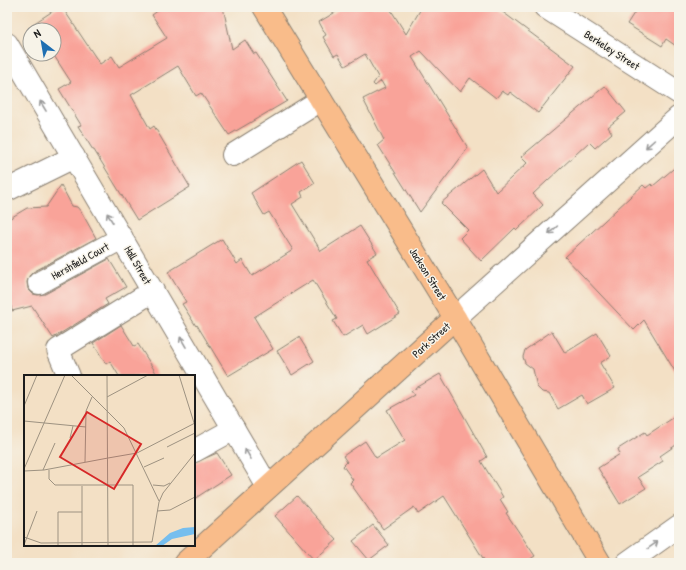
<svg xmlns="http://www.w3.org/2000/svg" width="686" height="570" viewBox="0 0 686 570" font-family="'Patrick Hand',sans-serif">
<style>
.building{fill:#f9a399}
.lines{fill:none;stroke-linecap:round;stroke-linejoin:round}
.minor-casing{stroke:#887e70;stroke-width:24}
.major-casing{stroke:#887e70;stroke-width:24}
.minor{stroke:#fff;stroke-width:22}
.major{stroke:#f9bc8a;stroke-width:22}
.oneway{stroke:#999}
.labels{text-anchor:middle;stroke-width:3;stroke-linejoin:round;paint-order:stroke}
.street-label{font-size:11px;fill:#1c1c1c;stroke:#f7f3e8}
.inset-road{fill:none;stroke:#9d9281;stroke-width:1}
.view{fill:#d62828;fill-opacity:0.15;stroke:#d62828;stroke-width:2}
.inset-edge{fill:none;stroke:#1c1c1c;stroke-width:2}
</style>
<rect width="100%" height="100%" fill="#f7f3e8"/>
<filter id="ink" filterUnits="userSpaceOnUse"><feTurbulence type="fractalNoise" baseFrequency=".025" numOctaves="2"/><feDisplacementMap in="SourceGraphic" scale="8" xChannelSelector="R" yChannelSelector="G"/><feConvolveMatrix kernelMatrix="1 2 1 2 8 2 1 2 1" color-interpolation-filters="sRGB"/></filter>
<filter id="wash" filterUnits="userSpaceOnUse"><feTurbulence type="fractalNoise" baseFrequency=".012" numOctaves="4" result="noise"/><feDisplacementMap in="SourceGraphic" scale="16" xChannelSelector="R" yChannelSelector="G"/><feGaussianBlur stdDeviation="0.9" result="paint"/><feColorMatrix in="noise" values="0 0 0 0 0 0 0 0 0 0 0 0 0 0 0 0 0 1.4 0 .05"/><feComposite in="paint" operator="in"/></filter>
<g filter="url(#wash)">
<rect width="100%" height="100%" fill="#f3e0c5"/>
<g id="blocks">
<!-- building -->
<g class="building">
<polygon points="59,7 62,7 100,64 112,56 119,67 167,38 152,15 163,7 223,7 232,49 245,40 254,54 256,53 287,101 229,135 201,93 196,96 178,66 131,95 150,129 154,126 190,187 137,220 94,150 93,150 78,126 81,125 59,89 71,82 53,54 54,54 54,30 37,30 33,24"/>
<polygon points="344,7 389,7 406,34 422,7 496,7 575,66 538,113 510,92 508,95 502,91 496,98 470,78 460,92 421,51 412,57 468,148 420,212 378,145 384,140 363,99 385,88 381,81 375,86 373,84 378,77 365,54 345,66 338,54 334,56 323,37 326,35 319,22"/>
<polygon points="638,7 679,7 679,48 666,39 662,46 627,24"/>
<polygon points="605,86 626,112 608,127 612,133 595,148 589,142 533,194 543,205 517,230 515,228 481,261 460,238 468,230 441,203 482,169 496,192 527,163 521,157"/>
<polygon points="301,160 315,183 301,192 303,197 292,204 321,251 360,226 377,253 367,259 400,314 368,334 363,325 343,337 333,321 337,319 313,280 254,317 273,349 228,376 197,325 196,326 182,304 186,302 168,272 222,239 237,264 242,260 252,276 293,250 269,212 264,215 251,193"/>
<polygon points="679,164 679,378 644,320 634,330 565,257 643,185 646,188 651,184 653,186"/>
<polygon points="61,185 72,206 77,207 82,213 96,238 33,272 29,276 27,282 28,289 33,294 38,295 45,294 109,259 126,287 105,299 108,304 53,338 32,306 12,311 10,302 7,303 7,220 27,208 46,207"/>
<polygon points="121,325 134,346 138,344 158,376 119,376 110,361 106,364 93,343"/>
<polygon points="552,331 565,353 597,333 611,356 600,363 615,388 587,404 582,395 558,409 549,393 542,392 537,387 533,369 525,363 523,357 525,350"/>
<polygon points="299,337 314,361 292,375 277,351"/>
<polygon points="440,374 487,457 481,461 503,497 500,499 508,512 506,513 535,556 524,563 486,563 444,496 418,514 414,507 383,529 350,483 353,480 343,466 347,462 343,456 365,441 376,458 405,440 387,410 414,395 411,391"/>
<polygon points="679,414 679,443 660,456 663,461 638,477 646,488 620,504 598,468 620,454 618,449 645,432 647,435"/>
<polygon points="217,453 231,475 194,499 194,463"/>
<polygon points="297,496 337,540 314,560 275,516"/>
<polygon points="373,525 389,545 369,560 353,541"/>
</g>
</g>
</g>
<g filter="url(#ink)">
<use href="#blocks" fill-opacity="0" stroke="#887e70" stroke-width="1"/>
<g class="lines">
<!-- minor casing -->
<g class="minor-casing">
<g id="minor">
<polyline points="545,7 679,93"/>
<polyline points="7,44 268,487"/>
<polyline points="233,155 321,100"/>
<polyline points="7,190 74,157"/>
<polyline points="39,283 122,238"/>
<polyline points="455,318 679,117"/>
<polyline points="69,376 58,350 153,291"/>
<polyline points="194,451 234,429"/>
<polyline points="627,563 679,526"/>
</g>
</g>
<!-- major casing -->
<g class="major-casing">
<g id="major">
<polyline points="264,7 455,318 600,563"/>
<polyline points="185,563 455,318"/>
</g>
</g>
<!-- minor -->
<use href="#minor" class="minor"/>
<!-- major -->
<use href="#major" class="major"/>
</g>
<!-- one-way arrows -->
<defs><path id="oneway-shaft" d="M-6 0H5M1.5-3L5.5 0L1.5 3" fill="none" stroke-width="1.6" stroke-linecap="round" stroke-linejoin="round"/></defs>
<g class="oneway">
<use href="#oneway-shaft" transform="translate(43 106) rotate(-121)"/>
<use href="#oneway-shaft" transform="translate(650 144) rotate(138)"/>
<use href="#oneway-shaft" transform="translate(110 218) rotate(-121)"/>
<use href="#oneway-shaft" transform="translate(553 230) rotate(138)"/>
<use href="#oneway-shaft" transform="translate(183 342) rotate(-120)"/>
<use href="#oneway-shaft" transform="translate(248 454) rotate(-120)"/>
<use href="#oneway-shaft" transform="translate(653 545) rotate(-35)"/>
</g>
</g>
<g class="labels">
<!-- street labels -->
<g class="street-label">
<text transform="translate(612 50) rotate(33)" y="4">Berkeley Street</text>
<text transform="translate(80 261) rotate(-29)" y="4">Hershfield Court</text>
<text transform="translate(138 265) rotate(60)" y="4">Hall Street</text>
<text transform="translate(428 274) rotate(58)" y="4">Jackson Street</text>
<text transform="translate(431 340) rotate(-42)" y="4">Park Street</text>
</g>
</g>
<!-- overview -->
<g transform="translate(24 375)">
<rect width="171" height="171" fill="#f3e0c5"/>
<path d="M171,152v7l-23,5 -10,7h-7l15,-13 13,-5z" fill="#76beee"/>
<path class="inset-road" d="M47,0l53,53 35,73M83,0l1,171M155,0l16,51M83,22l41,-22M0,31l13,-31M0,46l62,6M46,63l3,-12M143,72l28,-14M84,83l29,-5 58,-30M61,87l1,-51 6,-14M120,92l20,-9M0,94l41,-94M19,95l12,-27M25,95v9l6,6h78v61M0,96l20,-1 64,-12M129,110l11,1 6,-3M133,136l13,-1 25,-13M0,162l17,6 111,-1M128,167l7,-40 4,-9 32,-40M0,170l13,-34M34,171v-34h24M58,171v-60"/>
<path class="view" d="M63,37l54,32 -27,45 -54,-32z"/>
<rect width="171" height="171" class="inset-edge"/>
</g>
<!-- margin -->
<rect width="686" height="570" fill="none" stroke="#f7f3e8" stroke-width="24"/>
<!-- north arrow -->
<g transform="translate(42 42) rotate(329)"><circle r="19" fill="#f7f3e8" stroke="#9f9d96"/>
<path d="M0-3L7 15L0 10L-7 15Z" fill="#1f6fb2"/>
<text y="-6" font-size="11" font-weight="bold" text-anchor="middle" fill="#1c1c1c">N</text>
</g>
</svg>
